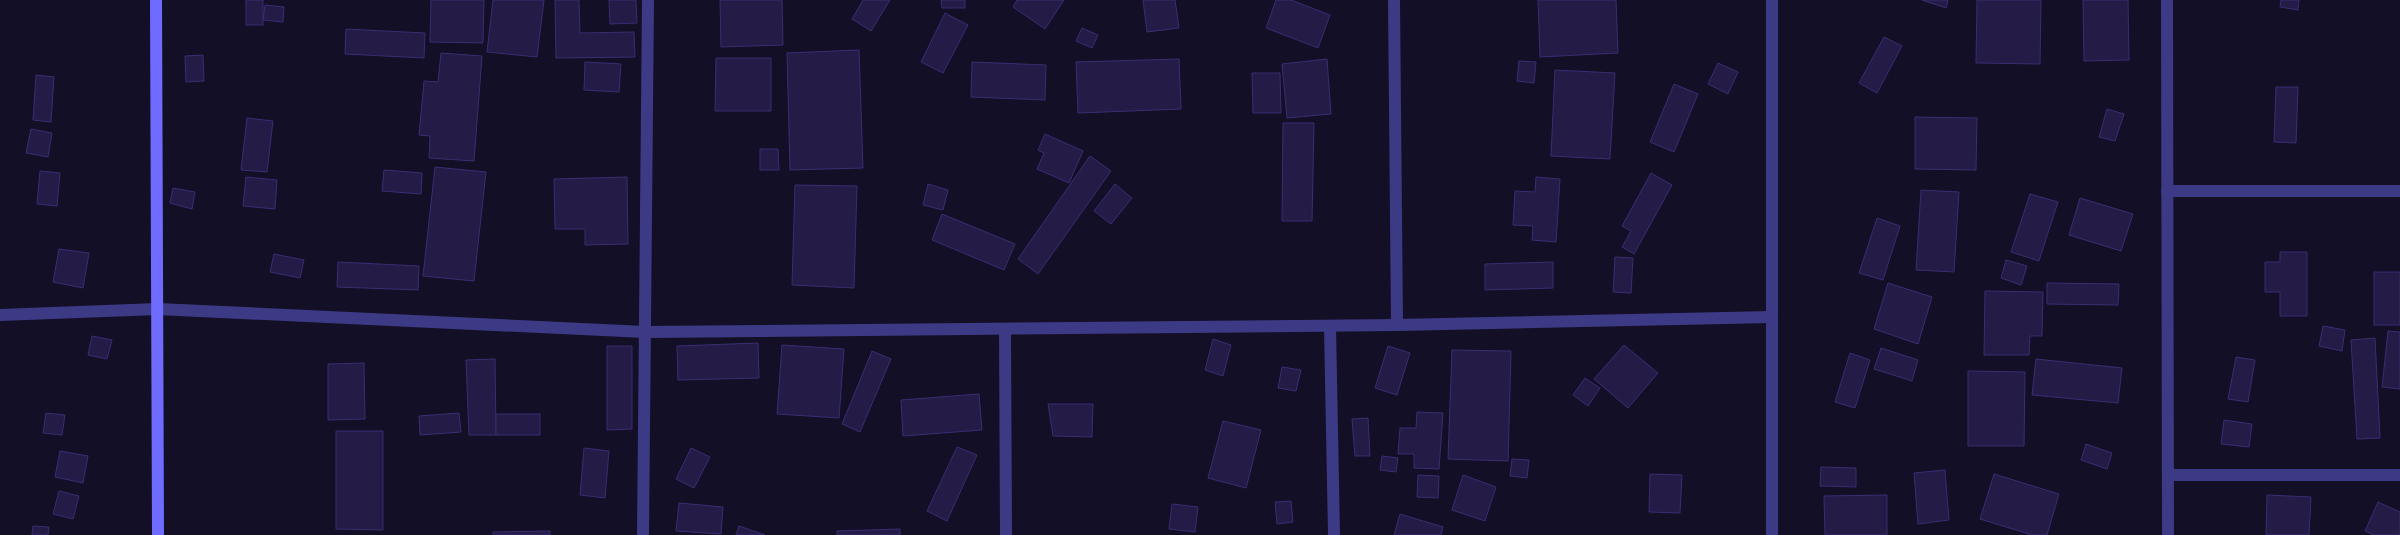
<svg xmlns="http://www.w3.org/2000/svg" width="2400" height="535" viewBox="0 0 2400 535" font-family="Mulish,sans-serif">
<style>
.building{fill:#241b47;stroke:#3b2d73}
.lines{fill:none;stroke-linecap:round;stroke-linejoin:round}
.street{stroke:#3d3a85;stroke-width:12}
.secondary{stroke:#6f6bff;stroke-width:12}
</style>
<rect width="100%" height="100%" fill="#130f26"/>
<!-- building -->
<g class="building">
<rect x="246" y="0" width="17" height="25"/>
<polygon points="431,0 484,0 483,43 430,42"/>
<polygon points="493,0 544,0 537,57 487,52"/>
<polygon points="555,0 579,0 580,33 634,32 635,57 556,58"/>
<polygon points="609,0 636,0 637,23 610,24"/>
<polygon points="720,0 782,0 783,45 721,47"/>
<polygon points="863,0 890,0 871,31 852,19"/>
<polygon points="941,0 965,0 965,8 942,8"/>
<polygon points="1017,0 1064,0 1045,29 1013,7"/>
<polygon points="1143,0 1175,0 1179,28 1147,32"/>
<polygon points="1276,0 1291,0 1330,15 1318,48 1266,28"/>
<polygon points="1538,0 1616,0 1618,53 1540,57"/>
<polygon points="1922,0 1948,0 1946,8"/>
<polygon points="1977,0 2041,0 2040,64 1976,63"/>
<polygon points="2083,0 2128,0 2129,60 2084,61"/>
<polygon points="2281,0 2299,0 2298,10 2280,7"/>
<polygon points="265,5 284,7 283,22 263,20"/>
<polygon points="945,13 968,25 943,73 921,62"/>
<polygon points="1082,28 1098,35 1092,48 1076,41"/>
<polygon points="346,29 425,33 424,58 345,54"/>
<polygon points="1884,37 1902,46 1877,93 1859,83"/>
<polygon points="859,50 863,168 790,170 787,53"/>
<polygon points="441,53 482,56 474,161 429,158 430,136 419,135 424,81 438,82"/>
<polygon points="203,55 204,81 186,82 185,56"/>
<polygon points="716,58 771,58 771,111 715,111"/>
<polygon points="1179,59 1181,109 1078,113 1076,62"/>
<polygon points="1327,59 1331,114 1287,118 1282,64"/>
<polygon points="1519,61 1536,62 1534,83 1517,81"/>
<polygon points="585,62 621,64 619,92 584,90"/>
<polygon points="972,62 1046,65 1045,100 971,97"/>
<polygon points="1718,63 1738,72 1728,94 1708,84"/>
<polygon points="1555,70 1615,73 1610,159 1551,156"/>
<polygon points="1252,73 1280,73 1281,113 1253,113"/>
<polygon points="36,75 54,77 51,122 33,120"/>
<polygon points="1674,84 1698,94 1674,152 1650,142"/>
<polygon points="2276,87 2298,87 2296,143 2274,142"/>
<polygon points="2107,109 2124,114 2115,141 2099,137"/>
<polygon points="1915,117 1977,118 1976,170 1915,169"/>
<polygon points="247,118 273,121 267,172 241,170"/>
<polygon points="1283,123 1314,123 1312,221 1282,221"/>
<polygon points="31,129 52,133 48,157 26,153"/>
<polygon points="1045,134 1083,151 1069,183 1037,169 1044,153 1038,150"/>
<polygon points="760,149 778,149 779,170 760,170"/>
<polygon points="1090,156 1111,171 1038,274 1018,259"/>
<polygon points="435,167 486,172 474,281 423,276"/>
<polygon points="384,170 422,173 421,194 382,191"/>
<polygon points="40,171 60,173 57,206 37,204"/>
<polygon points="1651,173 1672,185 1634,254 1622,247 1631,231 1622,226"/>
<polygon points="246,177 277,180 275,209 243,206"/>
<polygon points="627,177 628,244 585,245 585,229 555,229 554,179"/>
<polygon points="1536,177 1560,179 1556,242 1532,240 1533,226 1513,225 1515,191 1535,192"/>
<polygon points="928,184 948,190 943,210 923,205"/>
<polygon points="1115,184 1132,198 1111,224 1094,211"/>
<polygon points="795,185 857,186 854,288 792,285"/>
<polygon points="173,188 195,192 192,209 170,203"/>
<polygon points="1921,190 1959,192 1954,272 1916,270"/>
<polygon points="2030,194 2058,202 2039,261 2011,252"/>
<polygon points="2080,198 2133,214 2121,251 2069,235"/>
<polygon points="942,214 1015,244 1004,270 932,240"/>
<polygon points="1877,218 1900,226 1883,280 1859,273"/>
<polygon points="59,249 89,253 83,288 53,282"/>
<polygon points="2280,252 2307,252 2307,316 2280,316 2280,292 2265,292 2265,262 2280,262"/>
<polygon points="274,254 304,260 300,278 270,272"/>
<polygon points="1615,257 1633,258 1631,293 1613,292"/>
<polygon points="2006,260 2027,266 2021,285 2001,278"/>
<polygon points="338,262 419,266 418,290 337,287"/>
<polygon points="1553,262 1553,288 1485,290 1485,264"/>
<rect x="2374" y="272" width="26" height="53"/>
<polygon points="1888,283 1932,297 1918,344 1874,329"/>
<polygon points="2047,283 2119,284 2118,305 2047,304"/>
<polygon points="1985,291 2043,292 2042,336 2030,336 2029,355 1984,355"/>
<polygon points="2323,326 2345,330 2342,351 2319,346"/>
<polygon points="2388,331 2400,332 2400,389 2382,387"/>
<polygon points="92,336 112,340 107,359 88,355"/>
<polygon points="2375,338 2380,438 2357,439 2351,340"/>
<polygon points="1213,339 1231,345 1223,376 1205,370"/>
<polygon points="758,343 759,378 678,380 677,346"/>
<polygon points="782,345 844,349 839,418 777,414"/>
<polygon points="1624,345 1658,373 1628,408 1594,379"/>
<polygon points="607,346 632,346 632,429 607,430"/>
<polygon points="1388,346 1410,353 1397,395 1375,388"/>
<polygon points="1881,348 1918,360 1912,381 1874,369"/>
<polygon points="1452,350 1511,351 1508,461 1448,459"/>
<polygon points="872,351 891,359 860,432 842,424"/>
<polygon points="1850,353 1870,360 1855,408 1835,402"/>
<polygon points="2236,357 2255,360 2248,402 2228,399"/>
<polygon points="495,359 496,435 469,435 466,360"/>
<polygon points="2036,359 2122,368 2118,403 2032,395"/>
<polygon points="364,363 365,419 328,420 328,364"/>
<polygon points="1282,367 1301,370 1296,391 1278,388"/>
<polygon points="1968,371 2025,372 2024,446 1968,446"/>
<polygon points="1585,378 1600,388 1588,406 1573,395"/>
<polygon points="979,394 982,430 903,436 901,400"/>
<polygon points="1048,404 1093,404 1092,437 1053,436"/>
<polygon points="1417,412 1443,413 1439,469 1414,468 1414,454 1398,454 1400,428 1416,428"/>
<polygon points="46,413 65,415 62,435 43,433"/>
<polygon points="459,413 461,432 420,435 419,416"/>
<rect x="496" y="414" width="44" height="21"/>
<polygon points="1368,418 1370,456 1355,456 1352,419"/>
<polygon points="2224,420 2252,424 2249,447 2221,444"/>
<polygon points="1223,421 1261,430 1246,488 1208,478"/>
<polygon points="336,431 383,431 383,530 336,529"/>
<polygon points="2086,444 2112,453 2107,469 2081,460"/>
<polygon points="957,447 977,455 947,521 927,511"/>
<polygon points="584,448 609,451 605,498 580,495"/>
<polygon points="691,448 710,457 694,488 676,479"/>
<polygon points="60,451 88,456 83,483 55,477"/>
<polygon points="1382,456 1398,458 1396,472 1380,470"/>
<polygon points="1512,459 1529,460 1527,478 1510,476"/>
<polygon points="1821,467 1856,468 1856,487 1820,486"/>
<polygon points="1945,470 1949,520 1918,524 1914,473"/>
<polygon points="1650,474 1682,475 1680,513 1649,512"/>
<polygon points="1994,474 2059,494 2047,535 2032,535 1980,519"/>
<polygon points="1418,475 1439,476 1438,498 1417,497"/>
<polygon points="1463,475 1496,487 1485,521 1452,510"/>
<polygon points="59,491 79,496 73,519 53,514"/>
<polygon points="1887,495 1887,535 1825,535 1824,496"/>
<polygon points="2267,495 2311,497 2309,535 2266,535"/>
<polygon points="1291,501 1293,522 1277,524 1275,502"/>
<polygon points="2378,502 2400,512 2400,535 2374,535 2365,531"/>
<polygon points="679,503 723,507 721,534 676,531"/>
<polygon points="1172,504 1198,507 1195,532 1169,529"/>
<polygon points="1400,514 1443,527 1441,535 1394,535"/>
<polygon points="33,526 49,527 48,535 32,535"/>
<polygon points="739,526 765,535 736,535"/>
<polygon points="900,529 900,535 837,535 837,531"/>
<polygon points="550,531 550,535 493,535 493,532"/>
</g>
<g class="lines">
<!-- street -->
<g class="street">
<polyline points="1394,0 1397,325"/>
<polyline points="1772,0 1772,535"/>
<polyline points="2167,0 2168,535"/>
<polyline points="2167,191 2400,191"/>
<polyline points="0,315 158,309 645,332 1397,325 1772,317"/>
<polyline points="1330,326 1334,535"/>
<polyline points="1005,329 1006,535"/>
<polyline points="2168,475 2400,475"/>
<polyline points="643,535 648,0"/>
</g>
<!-- secondary -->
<polyline class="secondary" points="156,0 158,535"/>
</g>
</svg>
